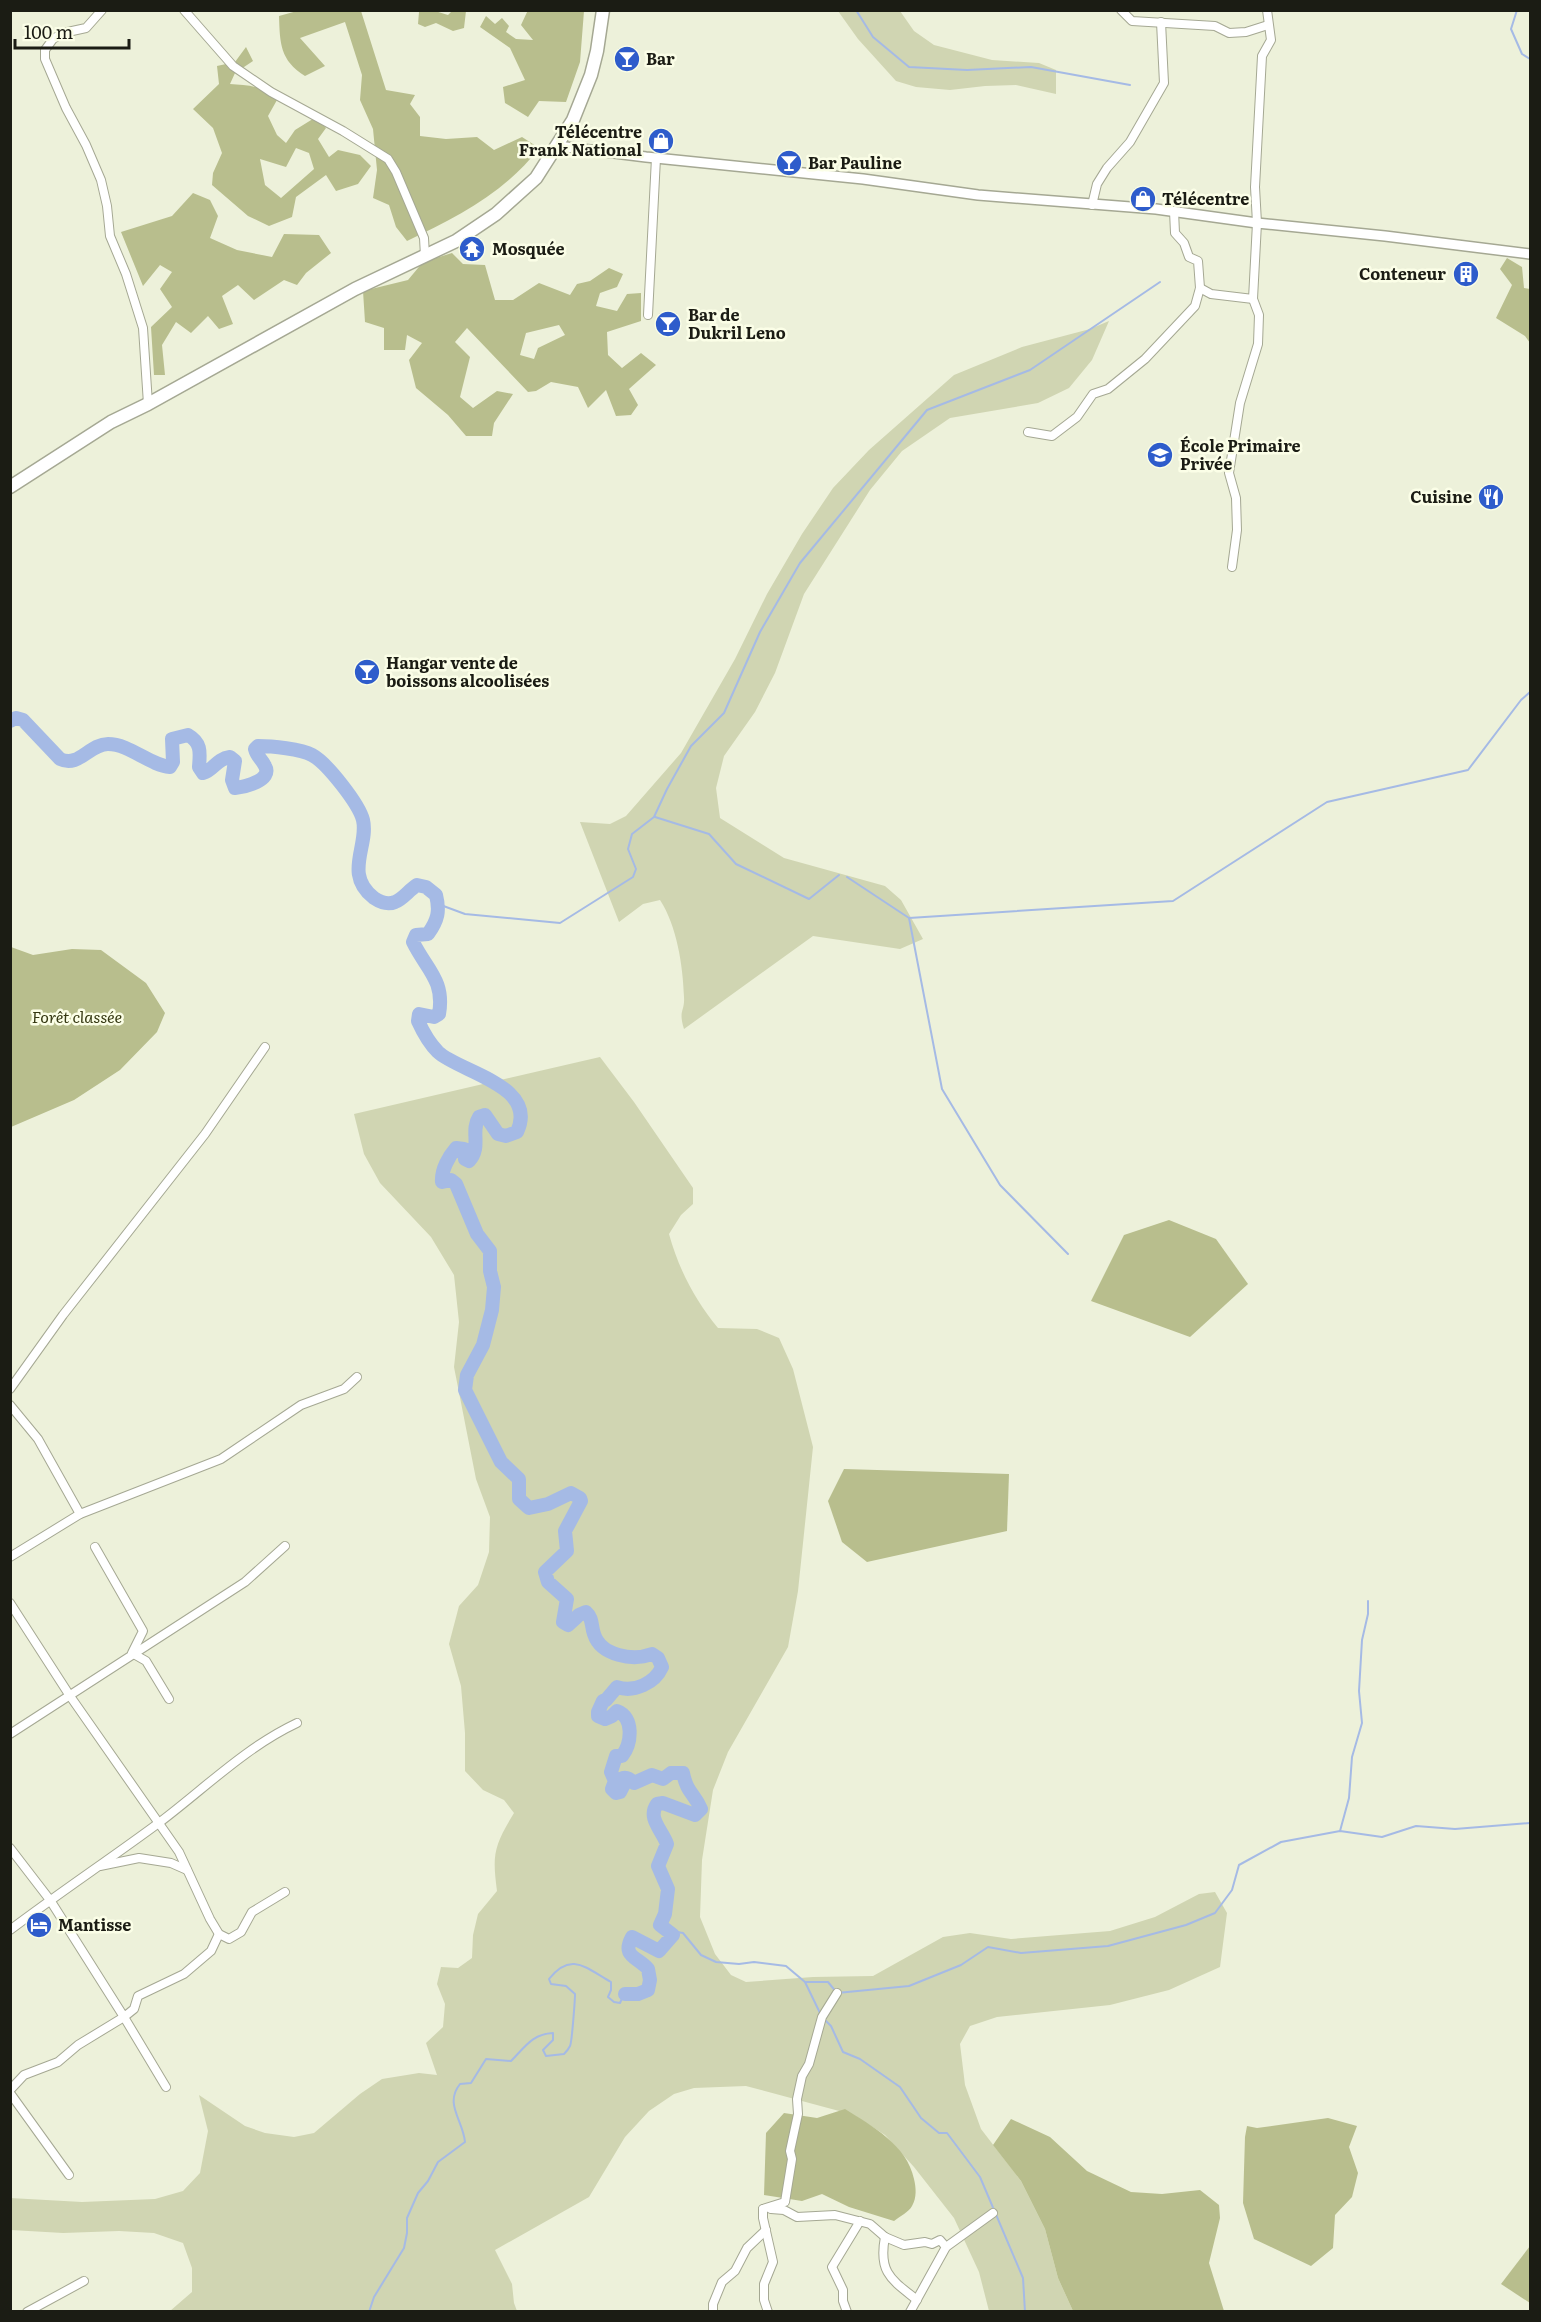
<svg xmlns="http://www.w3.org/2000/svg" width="1541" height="2322" viewBox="0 0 1541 2322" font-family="Literata,serif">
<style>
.green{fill:#d0d5b2}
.forest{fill:#b8be8d;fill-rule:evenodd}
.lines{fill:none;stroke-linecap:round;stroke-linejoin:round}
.stream{stroke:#a5bae5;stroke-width:2}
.river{stroke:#a5bae5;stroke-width:14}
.minor-casing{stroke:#a5a893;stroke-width:10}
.tertiary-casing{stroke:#a5a893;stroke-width:12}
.trunk-casing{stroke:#a5a893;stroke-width:15}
.minor{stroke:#fff;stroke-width:8}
.tertiary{stroke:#fff;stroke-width:9}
.trunk{stroke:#fff;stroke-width:12}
.labels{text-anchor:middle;stroke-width:5;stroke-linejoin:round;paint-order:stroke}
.poi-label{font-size:16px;font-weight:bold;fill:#1b1c14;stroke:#fbfee7;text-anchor:start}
.park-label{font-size:16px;font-style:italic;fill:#343711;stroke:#fbfee7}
</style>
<rect width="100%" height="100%" fill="#edf1da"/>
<!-- green -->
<g class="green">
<polygon points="838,11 900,11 914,31 934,45 992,60 1039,63 1056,70 1056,94 1016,85 985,86 950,90 916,87 896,81 858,39"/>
<path d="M1109,321l-17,39 -23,28 -31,15 -88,15 -48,33 -32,39 -66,104 -29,79 -20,39 -31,44 -8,32 4,30 64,40 101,28 16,14 22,39 -23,10 -87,-13 -129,93c-6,-19 1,-17 0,-32 -1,-31 -7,-71 -24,-97l-17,4 -24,18 -39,-100 30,2 16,-8 55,-63 54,-94 32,-65 35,-60 31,-46 36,-38 85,-75 68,-28 68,-18z"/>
<path d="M600,1057l34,45 59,86v16l-12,11 -12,19c10,36 26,66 49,94l39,1 22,9 14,31 20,78 -15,144 -10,56 -60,105 -15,38 -11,70 -2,57 15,37 16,21 15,7 67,-5 60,-1 70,-39 27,-4 41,6 99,-8 45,-14 44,-23 16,-2 12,21 -7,54 -51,23 -59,15 -113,12 -27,9 -10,18 5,41 16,44 40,52 24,48 13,49 15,33h-84l-10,-39 -25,-54 -40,-51 -29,-32 -31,-20 -108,-29 -52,2 -20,6 -25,17 -24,26 -36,60 -94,53 17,34 2,19 3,8h-347l22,-19v-24l-9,-25 -29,-10 -35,-2 -56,2 -52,-3 -1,-32 72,4 73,-3 28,-8 17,-18 8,-42 -9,-36 46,31 20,7 29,4 20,-4 46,-39 22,-15 37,-6 18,2 -11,-32 17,-16 2,-23 -8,-20 4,-17 17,1 14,-10 1,-23 5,-21 19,-23c-5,-37 -3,-45 17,-78l-10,-13 -21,-10 -18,-19v-38l-4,-47 -12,-42 10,-38 19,-21 11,-33 1,-35 -14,-38 -22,-112 5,-45 -5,-47 -23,-38 -51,-54 -16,-29 -10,-40z"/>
</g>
<!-- forest -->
<g class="forest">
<polygon points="528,10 584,11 580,62 566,102 539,101 528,117 505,103 503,87 525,80 510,48 480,27 486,16 495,24 502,18 509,26 506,32 516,39 533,40 521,25"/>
<path d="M297,11h64l25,79 29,5 -5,9 10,13v19l26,3 31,-2 17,13 28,-13 17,11c-34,45 -82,69 -132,93l-11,-14 -7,-22 -16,-7 4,-28 -4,-41 -13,-29 2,-25 -17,-53 -45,16 25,28 -20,10c-25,-16 -25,-32 -26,-60z"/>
<polygon points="412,11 435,11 448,15 452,11 466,11 464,28 453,31 436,23 425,27 418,24 419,12"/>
<path d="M246,47l7,14 -18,12 -5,11c17,1 36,2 47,16l-9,16 9,19 9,8 9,-13 21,-13 10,11 -8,11 11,18 9,-7 22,5 11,11 -13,18 -22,7 -10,-16 -30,22 -4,20 -23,9 -21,-10 -36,-31 1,-12 9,-20 -9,-25 -20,-19 26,-25 -2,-18 18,-4zM296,148l13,5 5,16 -33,29 -16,-13 -5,-26 26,8z"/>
<polygon points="193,193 210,200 218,216 210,238 237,250 272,257 284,234 319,235 331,253 306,273 297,285 284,280 254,300 238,285 222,296 233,324 219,329 208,316 191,333 176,322 162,345 165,375 154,375 151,327 172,307 160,289 172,272 160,265 143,286 121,232 172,216"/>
<path d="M452,253l11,11 22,1 10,35h18l26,-17 31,12 7,-11 13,-3 19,-13 14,6 -6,13 -17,6 -4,13 21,5 10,-17 14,-1v28l-34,11 1,23 14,13 19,-15 15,12 -27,24 9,16 -7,10 -15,1 -10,-26 -18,18 -10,-21 -27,-5 -15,9 -8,1 -61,-64 -12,14 15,15 -10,40 13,11 24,-17 16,3 -19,29 -2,13h-26l-18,-21 -32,-27 -7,-28 13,-17 -15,-8 -2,15h-21v-22l-19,-6 -2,-31 45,-11 15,-18zM559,325l6,10 -27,13 -4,11 -14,-4 6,-22z"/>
<polygon points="1507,258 1522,267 1524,288 1530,289 1530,343 1525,336 1496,318 1512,285 1500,269"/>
<polygon points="11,947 33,955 72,949 101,950 146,983 165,1013 157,1032 120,1070 74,1100 11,1127"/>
<polygon points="1169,1220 1216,1239 1248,1284 1190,1337 1091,1301 1124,1235"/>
<polygon points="844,1469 1009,1474 1007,1531 867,1562 842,1542 828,1501"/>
<path d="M845,2109c27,17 62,36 69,70 2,8 3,19 -2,27 -3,6 -13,11 -18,15l-45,-14 -27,-13 -20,7 -38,-6 2,-62 18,-20 33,5z"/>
<polygon points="1328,2118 1357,2126 1349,2147 1358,2173 1352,2197 1335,2215 1333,2248 1311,2266 1254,2239 1243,2203 1245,2137 1247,2126 1257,2128"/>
<polygon points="1011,2119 1050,2137 1087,2171 1131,2192 1162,2194 1200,2190 1219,2205 1220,2218 1209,2263 1224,2311 1073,2311 1058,2278 1045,2229 1021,2181 993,2145"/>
<polygon points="1530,2246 1530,2303 1501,2284"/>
</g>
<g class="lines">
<!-- stream -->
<g class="stream">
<polyline points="856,10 873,37 909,67 967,70 1031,67 1130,85"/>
<polyline points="1517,10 1511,29 1522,54 1530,59"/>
<polyline points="655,817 709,834 736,864 809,899 839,875"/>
<polyline points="847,877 909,918 1173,901 1327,802 1468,770 1521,700 1530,692"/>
<polyline points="438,904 465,914 560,923 633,877 636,869 628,849 632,834 654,817 667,789 691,746 724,713 760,632 800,563 927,410 1030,370 1160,282"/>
<polyline points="909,918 942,1089 1000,1185 1068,1254"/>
<polyline points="1340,1831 1349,1798 1352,1757 1362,1723 1359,1691 1362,1640 1368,1614 1368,1601"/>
<polyline points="671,1931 683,1933 701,1955 716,1962 739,1964 754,1962 786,1966 805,1982 820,2013"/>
<polyline points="805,1982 828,1982 837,1993 909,1986 961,1965 988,1947 1021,1953 1108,1946 1186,1925 1215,1913 1232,1890 1239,1865 1281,1842 1340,1831 1382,1837 1416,1826 1455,1829 1530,1823"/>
<polyline points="823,2018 831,2026 843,2052 860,2059 900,2087 921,2118 939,2133 947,2133 980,2177 1023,2278 1025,2312"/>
<path d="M369,2312l5,-15 30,-49 3,-15v-15l11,-25 10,-12 10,-19 27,-20c-2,-22 -21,-38 -5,-58l11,-1 15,-24 25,2c14,-14 21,-27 42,-28v7l-10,10 3,6 18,-2c1,-1 5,-6 6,-8 2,-4 5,-47 5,-52l-9,-8 -15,-2 -2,-5c22,-28 37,-11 62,3v8l-3,7 6,5 6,1 3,-7"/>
</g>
<!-- river -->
<path class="river" d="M10,721l6,-3 7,2 37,39c19,9 29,-15 48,-15 22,0 41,21 62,23l3,-5 -1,-23 16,-4c14,8 12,18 11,32l4,6c11,-3 13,-14 27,-16l5,4 -3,19 3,8c10,-1 38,-8 30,-22 -3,-7 -8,-9 -10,-17l3,-3c14,0 43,3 54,9 15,8 47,49 51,65 6,26 -20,54 11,78 6,4 14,7 21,4 8,-3 14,-12 22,-17l9,2 10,8c4,16 2,25 -8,39l-12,1 -3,7c13,27 32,38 26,72l-5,3 -15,-3 -1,7c5,11 11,22 20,31 21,20 101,33 79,80l-11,4 -8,-2 -13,-19 -6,2c-9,14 3,30 -10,44l-4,-2 -1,-10 -8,-1c-7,8 -15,22 -14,34l9,-2 5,4 21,50 13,17v20l4,16 -2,23 -9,35 -16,30 -2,15 36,72 18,17v20l10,9 19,-4 23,-11 9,5 1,3 -16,30 2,20 -22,21 3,10 19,17 -4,23 5,3 11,-10 7,-3c7,6 5,14 8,22 7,22 39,27 58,20l6,4 4,9c-7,16 -28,26 -45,20l-11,13 -3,1 -5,11v4l7,3 7,-3 5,-5c17,6 15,32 5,45h-6l-5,16 4,9 -3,8 4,4 4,-1 3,-6 -2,-7c5,-3 9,0 13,4l18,-8 11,4 8,-6h12c4,20 11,20 18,36l-6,6 -32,-12 -6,1c-10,14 5,26 10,40l-9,22 10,23 -3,25 -5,11 13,10 -14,16 -27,-14c-11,20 6,20 16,32l2,11 -2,10 -10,4h-13"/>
<!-- minor casing -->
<g class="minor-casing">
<g id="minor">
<polyline points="102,10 86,28 63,33 53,39 45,50 45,59 66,108 86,145 101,180 107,206 110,236 126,274 143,328 148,404"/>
<polyline points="184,10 233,66 271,92 343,131 388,159 396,172 424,238 425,256"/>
<polyline points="1121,10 1132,21 1215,26 1229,33 1246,32 1268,25"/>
<polyline points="1092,205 1097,184 1107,168 1130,142 1164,83 1161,22"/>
<polyline points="1200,288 1211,294 1253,299"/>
<polyline points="648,315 656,158"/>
<polyline points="1028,432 1052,436 1077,417 1093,394 1108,389 1145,359 1195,306 1200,288 1198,261 1189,257 1184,243 1175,233 1174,211"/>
<polyline points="1232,567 1237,530 1236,498 1229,473 1240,403 1258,344 1259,315 1253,299 1257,223 1255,187 1262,56 1271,40 1267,10"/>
<polyline points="10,1389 63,1315 205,1134 265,1047"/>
<polyline points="10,1405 38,1439 80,1514"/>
<polyline points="95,1547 143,1631 132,1653 146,1661 169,1699"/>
<polyline points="10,1557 80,1514 221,1459 301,1405 344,1389 357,1377"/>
<polyline points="10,1603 70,1696 179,1852 210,1919 219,1934 229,1939 241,1932 252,1912 285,1892"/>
<polyline points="10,1734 245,1582 285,1546"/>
<polyline points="10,1848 50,1900 124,2017 166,2087"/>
<polyline points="100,1866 139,1858 171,1863 187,1870"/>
<path d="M10,1930c49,-37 100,-71 150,-108 45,-34 86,-75 137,-99"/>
<polyline points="10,2090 24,2075 58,2062 78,2045 124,2017 134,2009 138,1996 184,1974 211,1951 219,1934"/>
<polyline points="10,2093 69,2175"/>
<polyline points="763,2209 785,2202 792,2159 790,2151 798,2114 797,2099 802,2076 809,2064 822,2017 837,1993"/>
<polyline points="763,2209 763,2218 773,2262 764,2284 764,2300 768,2312"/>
<polyline points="771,2209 784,2210 797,2217 835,2215 870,2224 885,2237 904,2245 925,2242 932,2244 940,2240 946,2247"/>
<path d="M885,2237c-7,36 7,43 32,63"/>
<polyline points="27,2312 84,2281"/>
<polyline points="713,2312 713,2304 722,2282 735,2271 747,2248 766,2230"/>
<polyline points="847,2312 843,2301 843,2290 832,2267 860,2221"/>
<polyline points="910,2312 946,2247 993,2213"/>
</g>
</g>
<!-- tertiary casing -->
<g class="tertiary-casing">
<polyline id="tertiary" points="558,146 646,157 863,179 978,195 1156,209 1257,223 1385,236 1530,254"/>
</g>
<!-- trunk casing -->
<g class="trunk-casing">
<polyline id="trunk" points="10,487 111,422 148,404 355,289 456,241 496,214 536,178 573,120 591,75 597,51 603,10"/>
</g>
<!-- minor -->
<use href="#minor" class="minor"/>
<!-- tertiary -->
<use href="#tertiary" class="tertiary"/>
<!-- trunk -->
<use href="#trunk" class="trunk"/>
</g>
<!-- icons -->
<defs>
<g id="bar-disc" transform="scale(1.35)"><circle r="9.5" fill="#2e5ccb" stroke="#fbfee7"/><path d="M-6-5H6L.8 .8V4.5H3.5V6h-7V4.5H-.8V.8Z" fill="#fff"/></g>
<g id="shop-disc" transform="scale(1.35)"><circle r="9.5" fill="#2e5ccb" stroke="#fbfee7"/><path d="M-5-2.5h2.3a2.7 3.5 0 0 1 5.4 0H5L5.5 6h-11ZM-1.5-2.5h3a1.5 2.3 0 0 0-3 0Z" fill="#fff"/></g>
<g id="temple-disc" transform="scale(1.35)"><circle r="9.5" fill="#2e5ccb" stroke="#fbfee7"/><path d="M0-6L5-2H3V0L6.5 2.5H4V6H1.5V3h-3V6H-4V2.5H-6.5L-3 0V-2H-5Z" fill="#fff"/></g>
<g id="building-disc" transform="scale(1.35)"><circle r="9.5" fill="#2e5ccb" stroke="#fbfee7"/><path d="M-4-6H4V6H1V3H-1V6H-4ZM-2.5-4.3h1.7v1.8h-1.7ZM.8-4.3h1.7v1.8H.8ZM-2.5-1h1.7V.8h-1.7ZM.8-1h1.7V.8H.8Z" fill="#fff"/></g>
<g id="school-disc" transform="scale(1.35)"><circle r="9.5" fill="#2e5ccb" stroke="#fbfee7"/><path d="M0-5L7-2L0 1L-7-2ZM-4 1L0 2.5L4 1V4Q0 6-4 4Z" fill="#fff"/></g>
<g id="restaurant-disc" transform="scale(1.35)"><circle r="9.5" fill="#2e5ccb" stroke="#fbfee7"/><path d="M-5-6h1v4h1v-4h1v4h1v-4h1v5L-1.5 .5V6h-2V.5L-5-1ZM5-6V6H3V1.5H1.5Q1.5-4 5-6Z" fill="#fff"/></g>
<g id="hotel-disc" transform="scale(1.35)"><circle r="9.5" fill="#2e5ccb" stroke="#fbfee7"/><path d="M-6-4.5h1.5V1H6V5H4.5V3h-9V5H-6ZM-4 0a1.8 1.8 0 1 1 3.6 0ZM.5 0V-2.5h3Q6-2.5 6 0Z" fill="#fff"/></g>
</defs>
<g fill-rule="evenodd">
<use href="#bar-disc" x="627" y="59"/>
<use href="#shop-disc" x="661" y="141"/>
<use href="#bar-disc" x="789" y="163"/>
<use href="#shop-disc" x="1143" y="199"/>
<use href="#temple-disc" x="472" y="249"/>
<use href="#building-disc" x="1466" y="274"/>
<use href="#bar-disc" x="668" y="324"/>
<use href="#school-disc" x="1160" y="455"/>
<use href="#restaurant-disc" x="1491" y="497"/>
<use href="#bar-disc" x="367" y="672"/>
<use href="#hotel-disc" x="39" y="1925"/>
</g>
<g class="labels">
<!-- poi labels -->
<g class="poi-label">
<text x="646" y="65">Bar</text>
<text x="642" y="138" text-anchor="end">Télécentre<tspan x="642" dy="18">Frank National</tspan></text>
<text x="808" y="169">Bar Pauline</text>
<text x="1162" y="205">Télécentre</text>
<text x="492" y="255">Mosquée</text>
<text x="1446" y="280" text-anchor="end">Conteneur</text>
<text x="688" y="321">Bar de<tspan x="688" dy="18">Dukril Leno</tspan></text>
<text x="1180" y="452">École Primaire<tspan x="1180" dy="18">Privée</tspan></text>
<text x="1472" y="503" text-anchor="end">Cuisine</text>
<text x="386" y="669">Hangar vente de<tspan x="386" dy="18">boissons alcoolisées</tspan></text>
<text x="58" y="1931">Mantisse</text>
</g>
<!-- park labels -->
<g class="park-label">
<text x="77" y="1023">Forêt classée</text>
</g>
</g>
<!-- border -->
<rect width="1541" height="2322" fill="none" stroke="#1b1c14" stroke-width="24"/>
<!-- scale -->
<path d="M15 39v9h114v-9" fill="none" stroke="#1b1c14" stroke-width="3"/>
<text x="24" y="39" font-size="18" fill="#1b1c14" stroke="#fbfee7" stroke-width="4.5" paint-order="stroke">100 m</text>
</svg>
